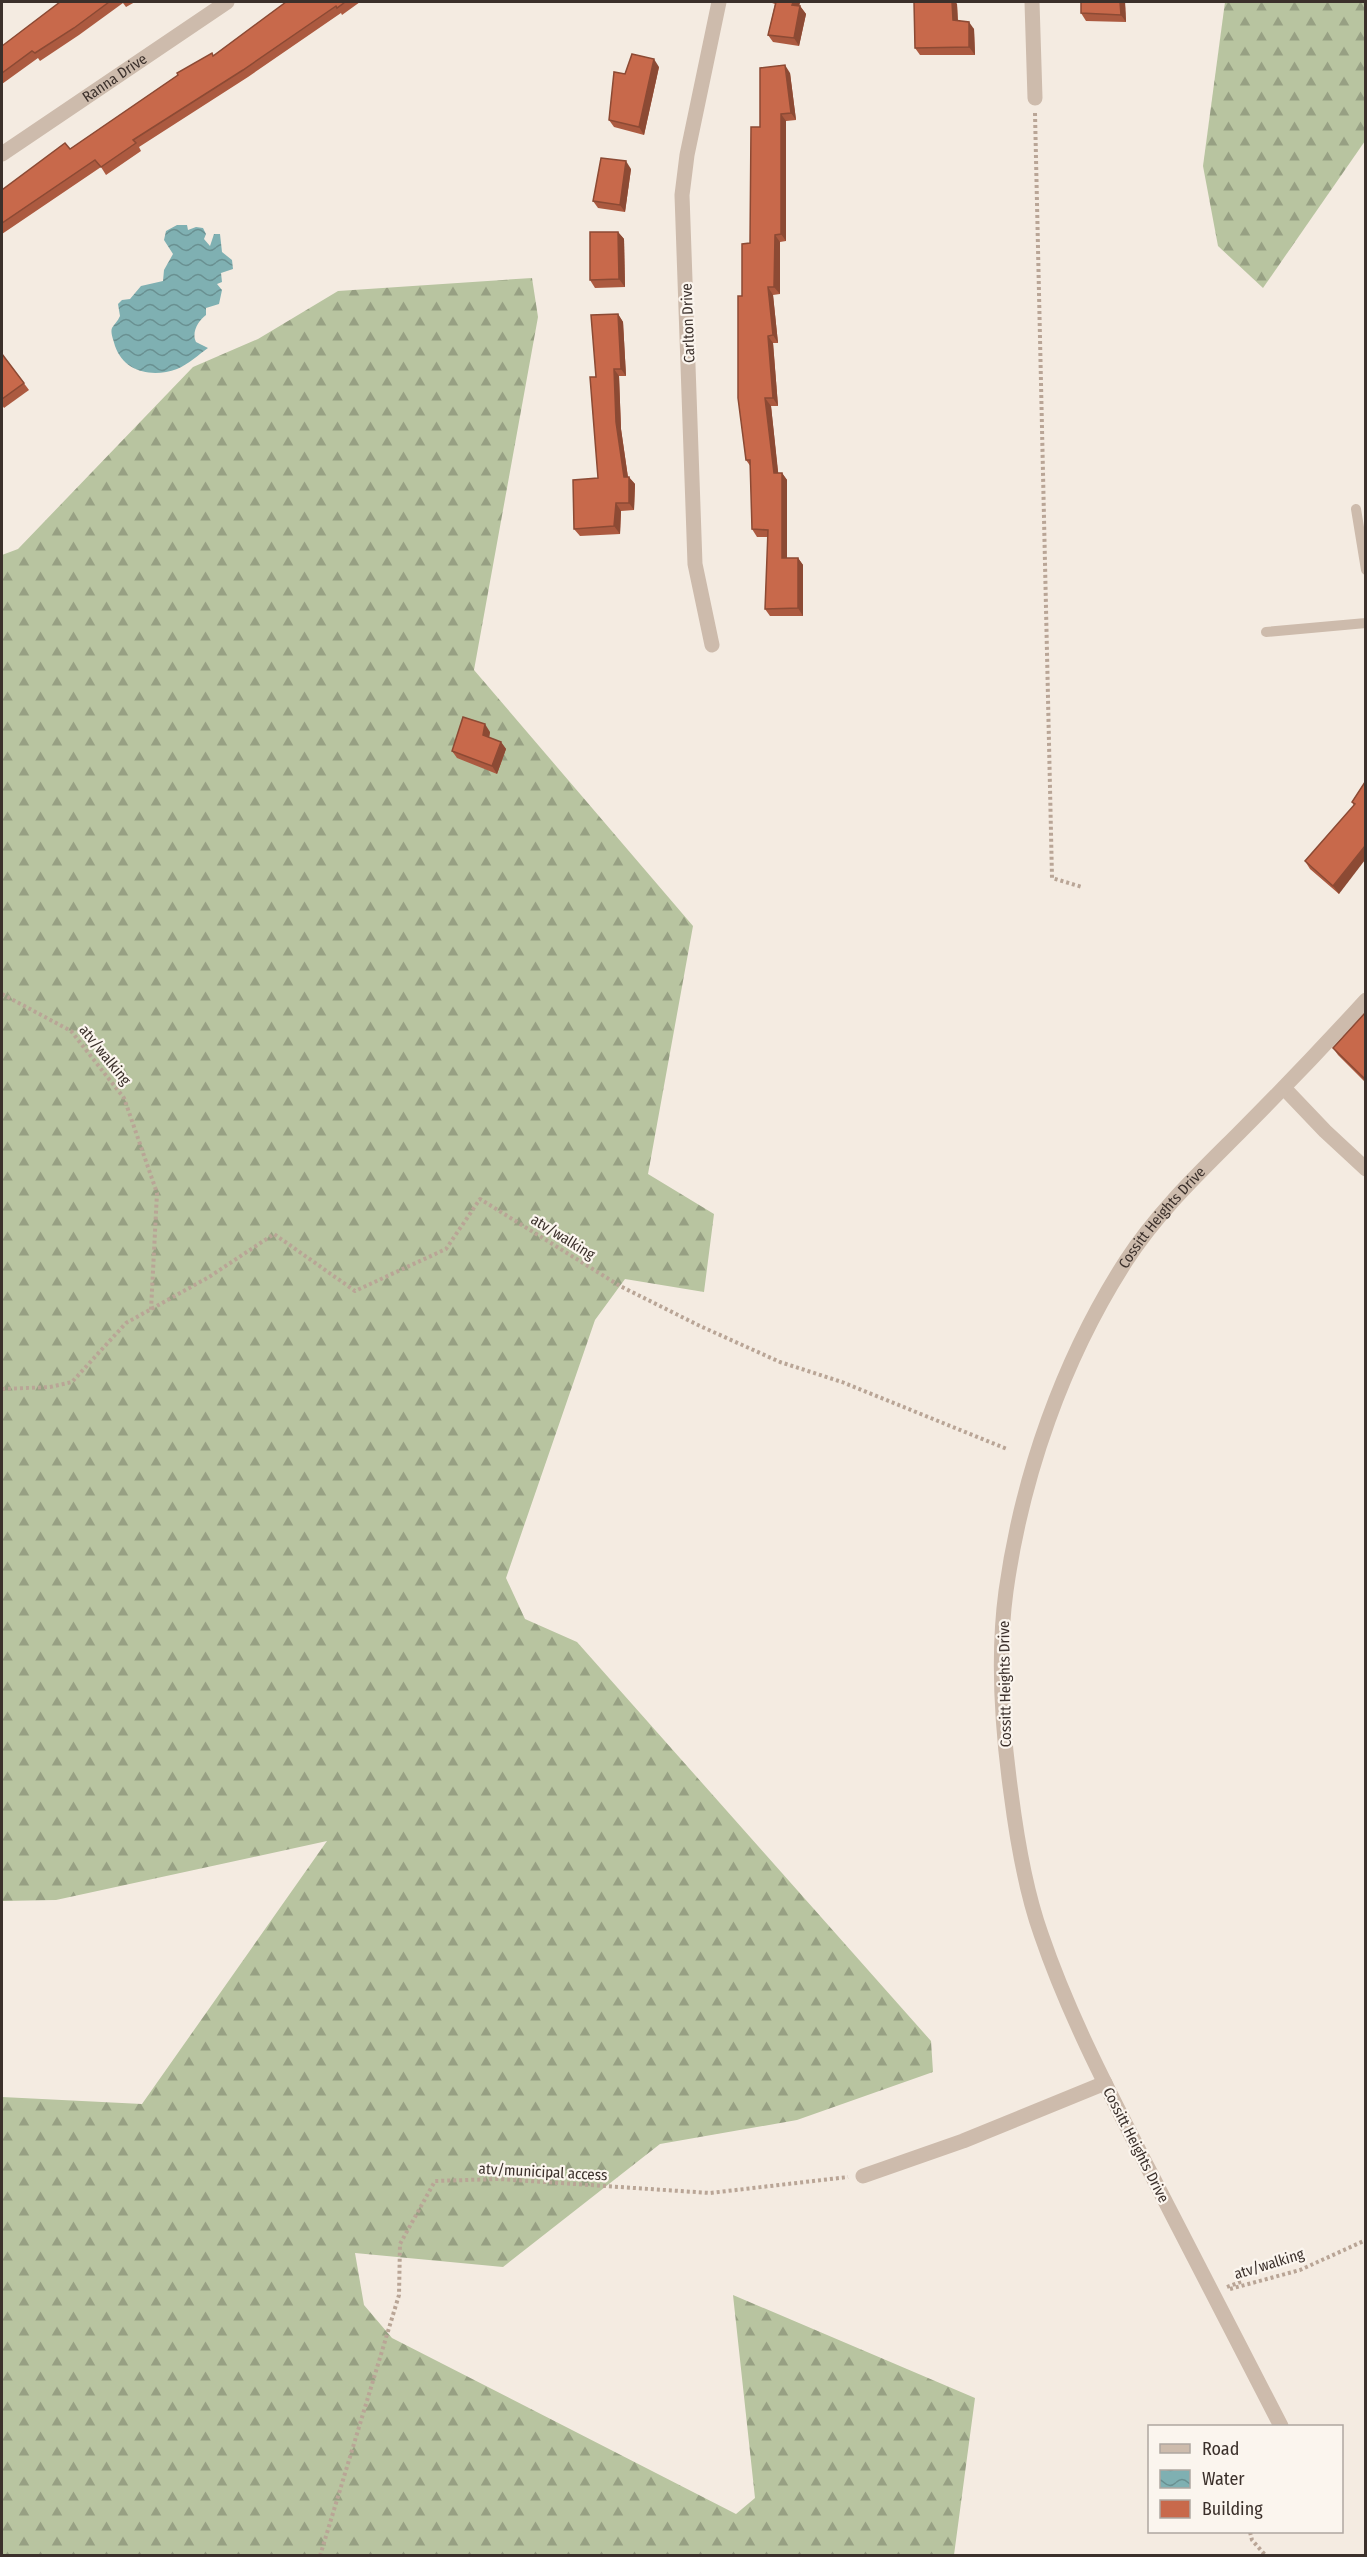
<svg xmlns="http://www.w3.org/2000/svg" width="1367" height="2557" viewBox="0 0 1367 2557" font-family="'Fira Sans Condensed',sans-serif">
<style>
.forest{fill:url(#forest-firs)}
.water{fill:url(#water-waves)}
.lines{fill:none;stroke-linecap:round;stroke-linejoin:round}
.path{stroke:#b9a596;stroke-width:4;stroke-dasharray:3 3;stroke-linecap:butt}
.lane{stroke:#cdbbac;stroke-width:10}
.street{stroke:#cdbbac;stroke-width:15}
.wall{fill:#ac5a40}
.shaded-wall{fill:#8c4a34}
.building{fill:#c8694b;stroke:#8c4a34;stroke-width:1.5}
.labels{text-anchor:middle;stroke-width:4.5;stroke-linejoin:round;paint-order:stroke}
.street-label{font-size:15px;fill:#3b302b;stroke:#fbf5ee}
</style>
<defs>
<pattern id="forest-firs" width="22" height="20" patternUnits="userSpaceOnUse" patternTransform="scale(1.5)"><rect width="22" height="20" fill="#b8c4a0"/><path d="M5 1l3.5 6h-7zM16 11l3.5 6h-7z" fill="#97a083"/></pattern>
<pattern id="water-waves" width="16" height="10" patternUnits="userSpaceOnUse" patternTransform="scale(1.5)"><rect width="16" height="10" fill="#7fb0b2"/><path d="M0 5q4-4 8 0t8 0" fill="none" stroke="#699091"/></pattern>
</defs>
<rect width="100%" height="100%" fill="#f4ebe1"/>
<!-- forest -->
<g class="forest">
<polygon points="1225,2 1365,2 1365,141 1263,288 1218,246 1203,166"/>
<polygon points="532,278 538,317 474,670 693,926 648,1174 714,1214 704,1292 625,1279 595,1320 506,1578 525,1619 577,1642 931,2041 933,2072 797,2120 660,2144 503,2267 355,2253 364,2305 392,2338 736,2514 755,2498 733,2295 975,2398 954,2555 2,2555 2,2097 142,2104 327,1841 56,1900 2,1901 2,555 18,549 193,367 258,339 338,291"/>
</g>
<!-- water -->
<path class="water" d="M177,225h10l1,5 8,-3 7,1 3,6 -2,5 6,7 4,-12h6l2,18 10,8 1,9 -12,4 1,9 -5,2 5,6 -3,14 -13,4v7c-7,5 -15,17 -10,27l12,6c-10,7 -19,16 -31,21 -25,9 -53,3 -62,-23 -1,-5 -5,-13 -3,-18 2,-4 6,-7 8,-12l-2,-12 4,-4 8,-1 11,-13 22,-5 1,-11 9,-16 -9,-14 2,-9z"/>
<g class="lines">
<!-- path -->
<g class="path">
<polyline points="1035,113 1052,878 1082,887"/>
<polyline points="2,994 71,1031 124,1098 157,1193 151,1310"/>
<polyline points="2,1389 50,1387 72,1382 126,1323 209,1277 274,1234 355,1291 446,1249 480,1199 620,1286 700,1326 780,1362 842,1382 1007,1449"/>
<polyline points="1227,2287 1243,2281"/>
<polyline points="1230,2289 1300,2270 1366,2240"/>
<polyline points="1250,2532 1252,2540 1266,2556"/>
<polyline points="320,2556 399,2295 400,2244 435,2181 499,2179 710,2193 848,2177"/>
</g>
<!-- lane -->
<g class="lane">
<polyline points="1356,509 1366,570"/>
<polyline points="1266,632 1366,623"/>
</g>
<!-- street -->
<g class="street">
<polyline points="1032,2 1035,98"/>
<path id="s1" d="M2,154l225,-152"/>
<polyline points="712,645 695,564 682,195 687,155 719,2"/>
<polyline points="1284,1088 1325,1131 1366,1169"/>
<polyline points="863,2176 963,2141 1105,2083"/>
<path id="s2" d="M1281,2426c-44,-86 -88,-172 -133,-258 -39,-76 -79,-152 -107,-234 -16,-45 -24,-94 -30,-141 -9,-65 -14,-136 -5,-202 16,-115 57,-232 120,-330 31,-48 72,-87 112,-127 44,-44 86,-88 128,-134"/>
</g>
</g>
<!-- wall -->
<g class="wall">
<polygon points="60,2 135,2 126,7 123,3 79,35 40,61 38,58 2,84 2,46"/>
<polygon points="286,2 360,2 342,15 341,13 248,77 139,147 141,151 106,175 101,167 2,234 2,190 70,149 213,56"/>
<polygon points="771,2 800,2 799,6 800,6 806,14 799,46 773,42 768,35 775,4 772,3"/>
<polygon points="914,2 955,2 957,4 958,21 974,29 975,55 920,55 915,48"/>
<polygon points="1125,2 1126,22 1086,21 1081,13"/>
<polygon points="659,67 644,135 614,127 609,120 625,74"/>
<polygon points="790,73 796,120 786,121 786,241 780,242 780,294 773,295 778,343 773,343 778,406 771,406 778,473 782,473 787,480 787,558 798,558 803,565 803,616 770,616 765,609 768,537 757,537 752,529 751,467 746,460 742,296 750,243 760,127"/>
<polygon points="631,169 625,212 598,208 593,201"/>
<polygon points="618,232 624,239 625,287 595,288 590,280"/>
<polygon points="618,314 623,322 626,376 619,376 621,429 628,477 635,484 634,510 621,511 620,534 580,536 574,529 598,478"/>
<polygon points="2,354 29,390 4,408 2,405"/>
<polygon points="490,732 489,738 501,742 506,749 497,774 457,758 452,751"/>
<polygon points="1365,782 1339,894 1310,869 1305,861 1354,806 1352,802"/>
<polygon points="1365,1013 1365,1082 1338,1055 1333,1048"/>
</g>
<!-- shaded-wall -->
<g class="shaded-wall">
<polygon points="793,2 800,2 798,12 792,5"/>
<polygon points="952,2 955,2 957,4 958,28 953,20"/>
<polygon points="1120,2 1125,2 1126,22 1121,15"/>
<polygon points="800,6 806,14 799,46 794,38"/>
<polygon points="969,22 974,29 975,55 969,47"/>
<polygon points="654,59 659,67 644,135 639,127"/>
<polygon points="785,65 790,73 796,120 791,113"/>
<polygon points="781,114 786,121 786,241 781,234"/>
<polygon points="626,161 631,169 625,212 620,205"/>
<polygon points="618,232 624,239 625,287 619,279"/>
<polygon points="775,235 780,242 780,294 774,287"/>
<polygon points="768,287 773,295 778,343 773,335"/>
<polygon points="618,314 623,322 626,376 621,369"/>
<polygon points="768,336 773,343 778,406 773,398"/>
<polygon points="614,369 619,376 621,429 629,485 624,477 616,422"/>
<polygon points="765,398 771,406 779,480 774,473"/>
<polygon points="782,473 787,480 787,565 782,558"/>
<polygon points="629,477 635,484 634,510 629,503"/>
<polygon points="616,503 621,511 620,534 614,526"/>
<polygon points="798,558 803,565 803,616 798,608"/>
<polygon points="485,724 490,732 488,743 483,735"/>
<polygon points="501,742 506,749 497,774 492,766"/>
<polygon points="1365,846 1365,860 1339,894 1333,886"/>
</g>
<!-- building -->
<g class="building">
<polygon points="60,2 109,2 74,28 35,53 32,51 2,73 2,46"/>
<polygon points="286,2 345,2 337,8 336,6 243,70 133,140 136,143 101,167 95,160 2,223 2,190 65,143 70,149 178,75 177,73 212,53 213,56"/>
<polygon points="776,2 793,2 792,5 800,6 794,38 768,35"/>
<polygon points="914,2 952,2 953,20 969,22 969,47 915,48"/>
<polygon points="1081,2 1120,2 1121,15 1081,13"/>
<polygon points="632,54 654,59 639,127 609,120 614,72 625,74"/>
<polygon points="785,65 791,113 781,114 781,234 775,235 774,287 768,287 773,335 768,336 773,398 765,398 774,473 782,473 782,558 798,558 798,608 765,609 768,530 752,529 750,460 746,460 738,398 738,296 742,296 742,244 750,243 751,127 760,127 760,68"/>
<polygon points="601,158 626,161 620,205 593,201"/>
<polygon points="590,232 618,232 619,279 590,280"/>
<polygon points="618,314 621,369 614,369 616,422 624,477 629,477 629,503 616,503 614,526 574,529 573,480 598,478 590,377 596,377 591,315"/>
<polygon points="2,354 24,383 2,399"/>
<polygon points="463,717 485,724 483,735 501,742 492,766 452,751"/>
<polygon points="1365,782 1365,846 1333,886 1305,861 1355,804 1352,802"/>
<polygon points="1365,1013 1365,1079 1333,1048"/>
</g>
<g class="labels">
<!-- street labels -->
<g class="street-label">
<text dy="5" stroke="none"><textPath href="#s1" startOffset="136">Ranna Drive</textPath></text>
<text transform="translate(688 323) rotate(-92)" y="5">Carlton Drive</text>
<text transform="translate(105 1055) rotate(51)" y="5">atv/walking</text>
<text dy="5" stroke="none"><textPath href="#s2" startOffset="1305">Cossitt Heights Drive</textPath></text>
<text transform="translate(563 1237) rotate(32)" y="5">atv/walking</text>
<text transform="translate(1005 1684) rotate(-91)" y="5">Cossitt Heights Drive</text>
<text transform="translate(1136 2145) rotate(63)" y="5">Cossitt Heights Drive</text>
<text transform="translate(543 2172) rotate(3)" y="5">atv/municipal access</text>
<text transform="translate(1269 2264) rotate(-17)" y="5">atv/walking</text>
</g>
</g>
<!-- border -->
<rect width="1367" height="2557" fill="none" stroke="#3b302b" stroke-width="6"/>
<!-- legend -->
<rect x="1148" y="2425" width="195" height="108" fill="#fbf5ee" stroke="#aea6a0" stroke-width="1.5"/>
<rect x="1160" y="2444" width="30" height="9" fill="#cdbbac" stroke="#aea6a0" stroke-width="1.5"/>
<text x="1202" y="2455" font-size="18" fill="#3b302b">Road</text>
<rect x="1160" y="2470" width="30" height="18" fill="url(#water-waves)" stroke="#aea6a0" stroke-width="1.5"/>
<text x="1202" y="2485" font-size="18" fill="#3b302b">Water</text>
<rect x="1160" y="2500" width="30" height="18" fill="#c8694b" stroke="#aea6a0" stroke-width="1.5"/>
<text x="1202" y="2515" font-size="18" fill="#3b302b">Building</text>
</svg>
